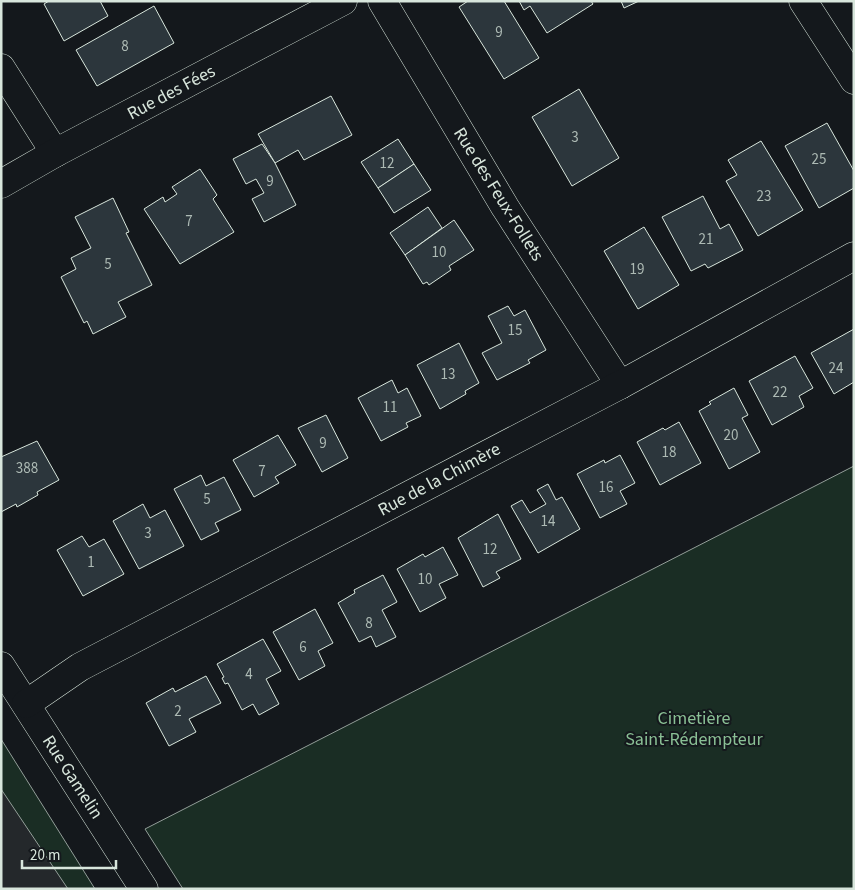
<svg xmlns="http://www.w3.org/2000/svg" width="855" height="890" viewBox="0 0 855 890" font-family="'Source Sans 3',sans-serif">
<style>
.green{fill:#1a2d24;stroke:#939e99}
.parking{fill:#24282b;stroke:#939e99}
.building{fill:#2c363c;stroke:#d8e6dc}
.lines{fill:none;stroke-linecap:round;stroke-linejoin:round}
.street-casing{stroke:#d8e6dc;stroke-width:29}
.street{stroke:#14181c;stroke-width:28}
.labels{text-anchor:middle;stroke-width:4;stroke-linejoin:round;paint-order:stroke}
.number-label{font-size:15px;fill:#adbab4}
.street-label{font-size:18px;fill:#d8e6dc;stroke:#14181c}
.park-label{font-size:18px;fill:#8ac095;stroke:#14181c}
</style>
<rect width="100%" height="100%" fill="#14181c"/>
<!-- green -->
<g class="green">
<polygon points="854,466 854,889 183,889 145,829"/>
<polygon points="1,739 95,889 1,889"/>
</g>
<!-- parking -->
<polygon class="parking" points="1,789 68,889 1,889"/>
<!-- building -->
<g class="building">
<polygon points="49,1 100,1 108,16 64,41 44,4"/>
<polygon points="468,1 504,1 539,58 504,79 459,7"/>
<polygon points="519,1 591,1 593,4 547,33 530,6 524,10"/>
<polygon points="621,1 639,1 624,8"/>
<polygon points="154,6 174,43 97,86 76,50"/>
<polygon points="579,89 619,158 572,186 532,117"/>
<polygon points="331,96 352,135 304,160 298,150 275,163 258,134"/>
<polygon points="827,123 854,171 854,188 819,208 785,146"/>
<polygon points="398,139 414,164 378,188 361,162"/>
<polygon points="761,141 803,210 758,236 726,181 737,175 728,160"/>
<polygon points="262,144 275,163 296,205 264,222 252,199 264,193 256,179 246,184 233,159"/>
<polygon points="414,164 431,190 394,213 378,188"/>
<polygon points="200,169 217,195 213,199 234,232 180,264 144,209 163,197 165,202 177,194 172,187"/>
<polygon points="703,196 720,229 729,224 743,250 708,268 705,264 691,271 662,217"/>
<polygon points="113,198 129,232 126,233 152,285 118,302 126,317 93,334 87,321 84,323 61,277 76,269 71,258 91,248 75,217"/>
<polygon points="428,207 442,228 405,255 390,233"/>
<polygon points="454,220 474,250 449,266 451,270 429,285 427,282 423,284 405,255"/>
<polygon points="644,227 679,285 638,309 604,251"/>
<polygon points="508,306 514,316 525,310 546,350 528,360 530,363 497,380 482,353 502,343 488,316"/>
<polygon points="854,329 854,382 834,394 811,353"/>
<polygon points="459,343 479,383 465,391 466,394 440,409 417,365"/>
<polygon points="795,356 813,388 799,396 804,407 772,425 749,381"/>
<polygon points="392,380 398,393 407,388 421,416 406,423 408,427 381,441 358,398"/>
<polygon points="734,388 748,415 742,418 760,452 729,469 699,411 711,404 709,402"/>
<polygon points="326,415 348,458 322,472 298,428"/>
<polygon points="679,422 701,463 660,485 637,442 663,428 665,430"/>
<polygon points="278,435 296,465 275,477 279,483 254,497 233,460"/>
<polygon points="37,441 59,480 37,492 38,495 17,507 16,504 1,512 1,457"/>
<polygon points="620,455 635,483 620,491 627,504 600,518 577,474 604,460 605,463"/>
<polygon points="201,475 206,486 224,477 241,510 215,523 219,531 201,540 174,489"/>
<polygon points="548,484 556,500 562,497 580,529 538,553 511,506 522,500 530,513 546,504 537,490"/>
<polygon points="143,504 150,518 165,510 184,546 139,569 113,521"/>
<polygon points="498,514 521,559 496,572 500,578 483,587 458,538"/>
<polygon points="82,536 89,547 104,539 124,574 83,596 57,550"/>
<polygon points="443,547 458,575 439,584 446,598 420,612 397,569 423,554 425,557"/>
<polygon points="383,575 397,602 382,610 396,637 376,647 371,636 359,642 338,603 355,593 354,590"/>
<polygon points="315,609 333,643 318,651 325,666 299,680 273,632"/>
<polygon points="263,639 281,671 266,679 279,704 259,715 253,704 242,710 228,683 225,684 222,678 224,677 217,664"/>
<polygon points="206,676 221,703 189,719 196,732 169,746 146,703 173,688 175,692"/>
</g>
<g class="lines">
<!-- street casing -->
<g class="street-casing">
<g id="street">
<polyline points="382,1 505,207 620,385"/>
<polyline points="803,1 854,80"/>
<polyline points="1,68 55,153"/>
<polyline points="1,184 55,153 343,1"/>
<polyline points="1,666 144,889"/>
<polyline points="26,704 80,667 620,385 854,256"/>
</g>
</g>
<!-- street -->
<use href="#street" class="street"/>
</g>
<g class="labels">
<!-- number labels -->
<g class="number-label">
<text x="499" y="37">9</text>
<text x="125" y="51">8</text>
<text x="575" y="142">3</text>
<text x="819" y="164">25</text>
<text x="387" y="168">12</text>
<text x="270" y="186">9</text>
<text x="764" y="201">23</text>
<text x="189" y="226">7</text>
<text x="706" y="244">21</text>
<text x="439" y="257">10</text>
<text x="108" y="269">5</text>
<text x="637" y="274">19</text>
<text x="515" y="335">15</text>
<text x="836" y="373">24</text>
<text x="448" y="379">13</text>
<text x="780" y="397">22</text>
<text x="390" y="412">11</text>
<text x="731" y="440">20</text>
<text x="323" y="448">9</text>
<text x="669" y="457">18</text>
<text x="27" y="473">388</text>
<text x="262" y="476">7</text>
<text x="606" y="492">16</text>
<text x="207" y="504">5</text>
<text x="548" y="526">14</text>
<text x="148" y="538">3</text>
<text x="490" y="554">12</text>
<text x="91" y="567">1</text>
<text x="425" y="584">10</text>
<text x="369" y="628">8</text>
<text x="303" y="652">6</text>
<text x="249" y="679">4</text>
<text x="178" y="716">2</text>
</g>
<!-- street labels -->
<g class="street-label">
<text transform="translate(171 92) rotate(-28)" y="6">Rue des Fées</text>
<text transform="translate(499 194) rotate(58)" y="6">Rue des Feux-Follets</text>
<text transform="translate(439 479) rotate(-28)" y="6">Rue de la Chimère</text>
<text transform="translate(73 777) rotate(57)" y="6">Rue Gamelin</text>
</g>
<!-- park labels -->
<g class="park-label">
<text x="694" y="724">Cimetière<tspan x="694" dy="21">Saint-Rédempteur</tspan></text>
</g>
</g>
<!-- border -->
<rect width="855" height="890" fill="none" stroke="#d8e6dc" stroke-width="5"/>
<!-- scale -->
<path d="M22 860v8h94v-8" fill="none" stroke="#d8e6dc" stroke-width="2.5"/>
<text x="30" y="860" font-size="15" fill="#d8e6dc" stroke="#14181c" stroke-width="4" paint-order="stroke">20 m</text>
</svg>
